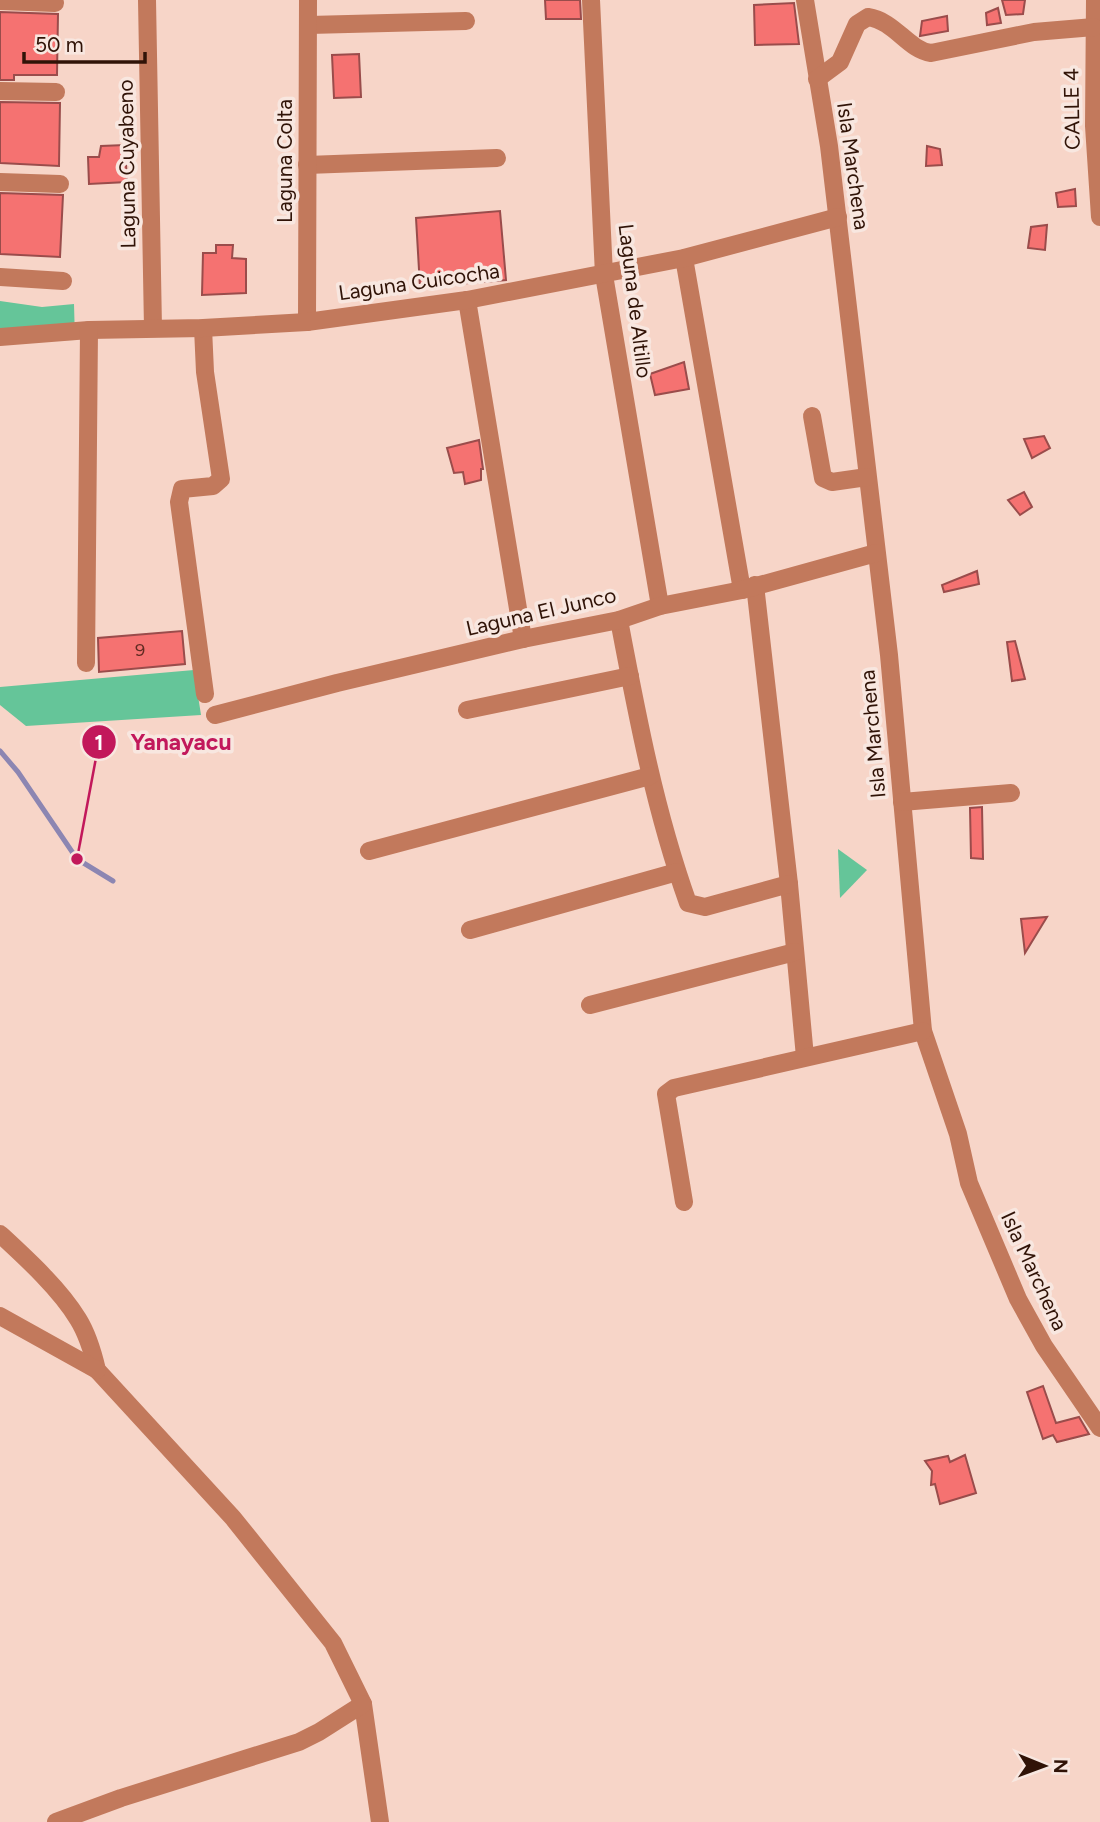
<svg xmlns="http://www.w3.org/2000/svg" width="1100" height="1822" viewBox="0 0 1100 1822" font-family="Figtree,sans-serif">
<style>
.green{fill:#65c599}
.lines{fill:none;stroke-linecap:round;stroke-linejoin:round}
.stream{stroke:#8c86b2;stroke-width:5}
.building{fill:#f57271;stroke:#9a4c4b;stroke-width:2}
.minor{stroke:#c2795c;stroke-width:18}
.labels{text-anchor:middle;stroke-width:7;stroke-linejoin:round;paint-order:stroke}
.number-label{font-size:18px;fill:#612b22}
.street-label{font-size:21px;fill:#301307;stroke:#f8e7e0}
.leader{fill:none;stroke:#c2185b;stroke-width:2.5}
.callout-dot{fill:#c2185b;stroke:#f8e7e0;stroke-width:2.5}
.mark-label{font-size:21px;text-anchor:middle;font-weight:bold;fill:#fff}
.callout-label{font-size:23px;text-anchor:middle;font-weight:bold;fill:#c2185b;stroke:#f8e7e0;stroke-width:7;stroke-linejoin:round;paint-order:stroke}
</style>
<rect width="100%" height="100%" fill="#f7d5c8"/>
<!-- green -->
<g class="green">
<polygon points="0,301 42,307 74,304 75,340 0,341"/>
<polygon points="194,670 201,715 26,726 0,705 0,687"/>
<polygon points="838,849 867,870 840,898"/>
</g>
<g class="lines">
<!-- stream -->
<polyline class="stream" points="0,751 18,772 77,859 113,881"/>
</g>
<!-- building -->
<g class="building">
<polygon points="545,0 580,0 581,19 546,19"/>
<polygon points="1002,0 1025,0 1023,14 1006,15"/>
<polygon points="794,3 799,44 755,45 754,5"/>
<polygon points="998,8 1001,23 987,25 986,13"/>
<polygon points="0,12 58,14 57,75 14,75 14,80 0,80"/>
<polygon points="947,16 948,31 920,36 922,21"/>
<polygon points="359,54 361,97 334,98 332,55"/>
<polygon points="0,102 60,103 59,166 0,163"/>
<polygon points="125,145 127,182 89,184 88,157 99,157 101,146"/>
<polygon points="927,146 940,149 942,165 926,166"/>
<polygon points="1075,189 1076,206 1058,207 1056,193"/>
<polygon points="0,193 63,195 60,257 0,254"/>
<polygon points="500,211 506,280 420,287 416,218"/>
<polygon points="1047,225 1045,250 1028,248 1031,227"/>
<polygon points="216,245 233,245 232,258 246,259 246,293 202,295 203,253 216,253"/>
<polygon points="684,362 689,389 655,395 650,374"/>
<polygon points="1044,436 1050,448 1032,458 1024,439"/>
<polygon points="479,440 483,469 481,469 481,480 465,484 463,472 454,473 447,448"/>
<polygon points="1024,492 1032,507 1020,515 1008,500"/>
<polygon points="977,571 979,584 944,592 942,585"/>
<polygon points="182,631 185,664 99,672 98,638"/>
<polygon points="1015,641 1025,679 1012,681 1007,642"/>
<polygon points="982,807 983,859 971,858 970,808"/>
<polygon points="1047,917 1025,953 1021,919"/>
<polygon points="1043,1386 1056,1423 1079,1417 1089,1434 1057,1442 1053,1435 1043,1439 1027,1392"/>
<polygon points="965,1455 976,1493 940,1504 935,1484 931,1485 932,1471 925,1461 948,1456 950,1462"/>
</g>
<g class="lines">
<!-- minor -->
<g class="minor">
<polyline points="147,0 153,328"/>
<polyline points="591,0 604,275 660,606"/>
<polyline points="805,0 829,146 889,655 923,1031 958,1134 969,1183 1018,1299 1044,1346 1100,1428"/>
<polyline points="1095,0 1094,126 1100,217"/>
<polyline points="0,1 55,3"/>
<polyline points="309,25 466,21"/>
<path d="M817,79l23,-17 17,-38 11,-7c27,4 40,33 63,36l103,-21 60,-5"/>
<polyline points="0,91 56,92"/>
<polyline points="307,165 497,158"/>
<polyline points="0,182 60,184"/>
<polyline points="684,258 742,590"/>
<polyline points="0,277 63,281"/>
<polyline points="467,300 523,639"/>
<polyline points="307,322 308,0"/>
<polyline points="203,328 205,372 221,479 213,486 182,489 179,502 205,694"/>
<polyline points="0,337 89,330 203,328 307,322 467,300 684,258 838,217"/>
<polyline points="812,416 823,478 832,482 867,477"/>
<polyline points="755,585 789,884 805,1057"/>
<path d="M619,620c18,95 36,191 69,283l17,4 84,-23"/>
<polyline points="86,663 89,330"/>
<polyline points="467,710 630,676"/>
<polyline points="215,715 337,683 523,639 619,620 660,606 742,590 876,553"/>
<polyline points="902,802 1011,793"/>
<polyline points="369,851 650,776"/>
<polyline points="470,930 677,872"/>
<polyline points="590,1005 795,952"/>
<polyline points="684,1202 666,1094 674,1088 923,1031"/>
<path d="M0,1234c26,24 60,55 78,85 10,16 15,34 19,51l136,148 100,125 30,61 17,118"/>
<polyline points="0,1316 97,1370"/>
<polyline points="56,1822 121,1798 299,1742 319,1732 363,1704"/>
</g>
</g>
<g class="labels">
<!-- number labels -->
<g class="number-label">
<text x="140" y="656">9</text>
</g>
<!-- street labels -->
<g class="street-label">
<text transform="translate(1072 109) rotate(-91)" y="7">CALLE 4</text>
<text transform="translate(285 161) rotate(-90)" y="7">Laguna Colta</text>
<text transform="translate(127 164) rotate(-91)" y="7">Laguna Cuyabeno</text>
<text transform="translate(853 166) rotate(82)" y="7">Isla Marchena</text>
<text transform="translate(419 282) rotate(-8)" y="7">Laguna Cuicocha</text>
<text transform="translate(635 301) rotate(83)" y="7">Laguna de Altillo</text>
<text transform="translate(541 612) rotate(-13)" y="7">Laguna El Junco</text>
<text transform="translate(873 734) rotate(-95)" y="7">Isla Marchena</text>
<text transform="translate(1034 1271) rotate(65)" y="7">Isla Marchena</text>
</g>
</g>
<!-- callouts -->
<path class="leader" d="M77 859L99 742"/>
<g class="callout-dot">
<circle cx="77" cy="859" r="7"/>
<circle cx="99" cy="742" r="18"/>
</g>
<g class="mark-label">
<text x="99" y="750">1</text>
</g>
<g class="callout-label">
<text x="181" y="750">Yanayacu</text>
</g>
<!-- north arrow -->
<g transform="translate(1044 1766) rotate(91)" stroke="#f8e7e0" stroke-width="5" paint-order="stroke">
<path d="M0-5L12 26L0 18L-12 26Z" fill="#301307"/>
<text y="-10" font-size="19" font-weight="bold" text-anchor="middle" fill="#301307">N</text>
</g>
<!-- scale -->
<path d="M24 52v10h121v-10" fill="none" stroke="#301307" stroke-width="3.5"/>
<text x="35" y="52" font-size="21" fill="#301307" stroke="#f8e7e0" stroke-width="5" paint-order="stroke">50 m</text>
</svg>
